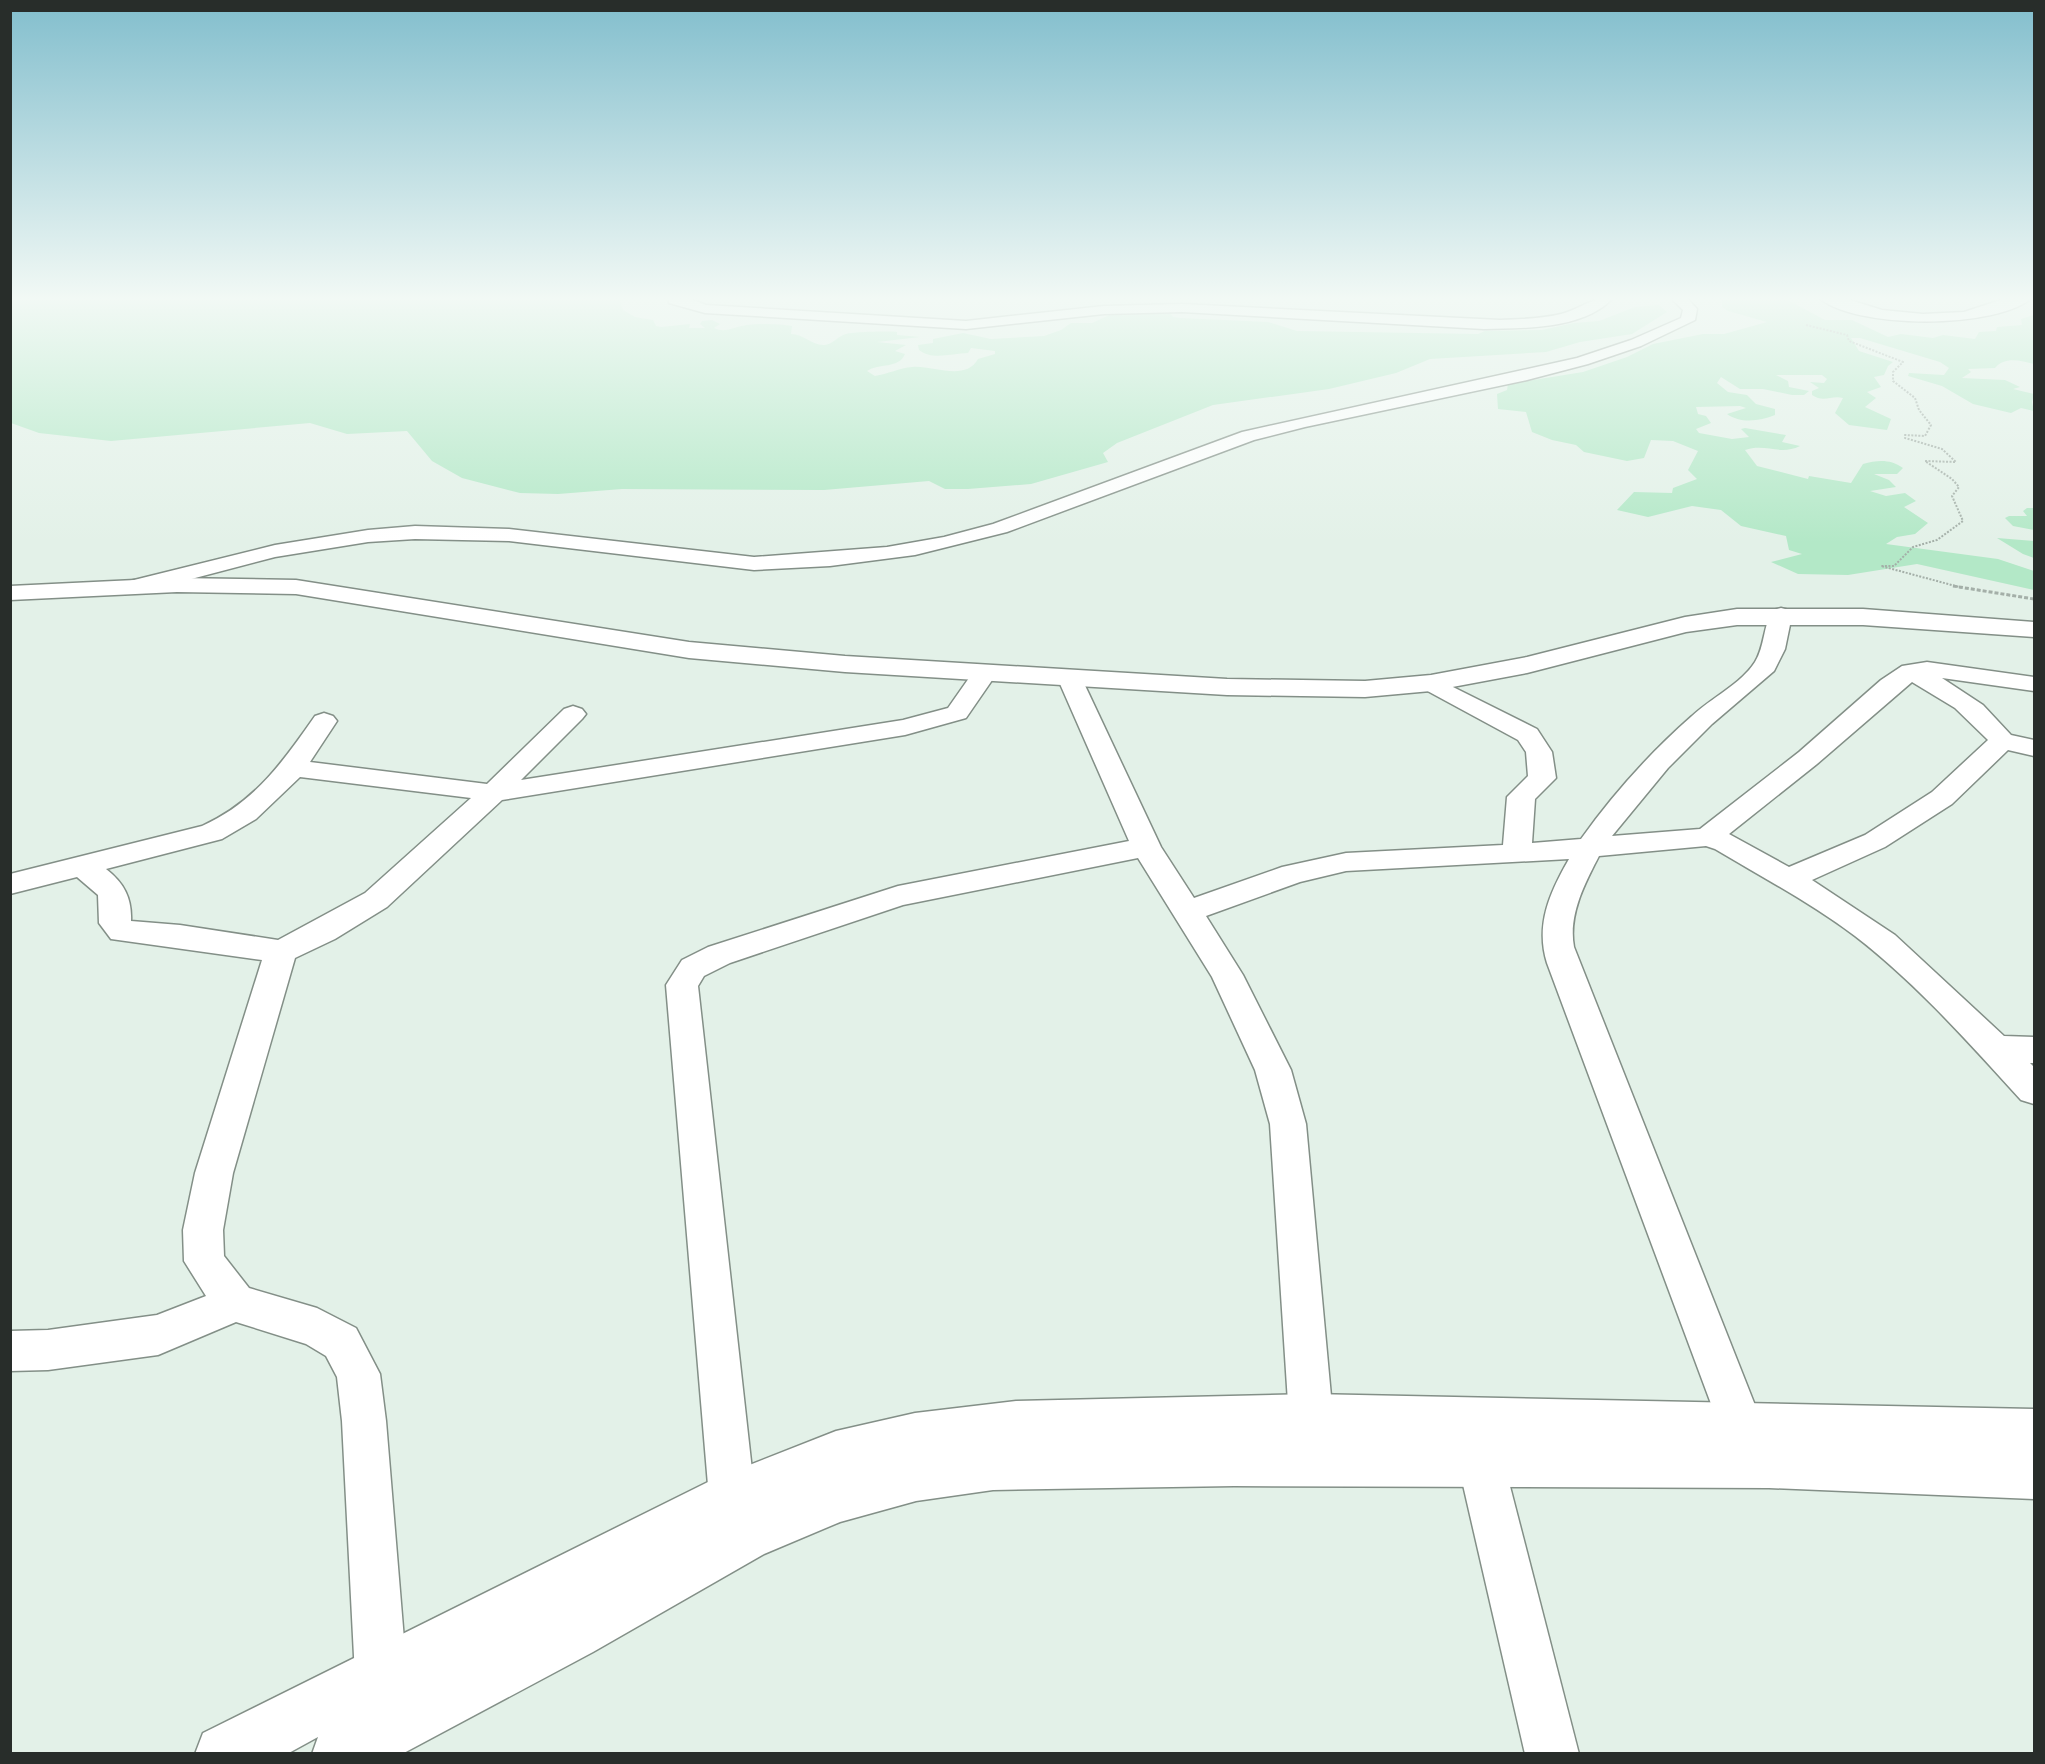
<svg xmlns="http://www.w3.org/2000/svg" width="2045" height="1764" viewBox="0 0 2045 1764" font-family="Spectral,serif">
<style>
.green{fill:#b3e8c7}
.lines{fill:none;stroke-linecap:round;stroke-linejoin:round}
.minor-casing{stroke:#838f87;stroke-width:3}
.tertiary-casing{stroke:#838f87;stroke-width:3}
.secondary-casing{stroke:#838f87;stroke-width:3}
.path-far1{stroke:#a4afa8;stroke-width:2;stroke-dasharray:2 1.5;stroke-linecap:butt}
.path{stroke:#a4afa8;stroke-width:3;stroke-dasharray:4 2;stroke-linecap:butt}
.minor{fill:#fff;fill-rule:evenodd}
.tertiary{fill:#fff;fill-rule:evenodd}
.secondary{fill:#fff;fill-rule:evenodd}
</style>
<rect width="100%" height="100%" fill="#e3f1e8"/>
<!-- green -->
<g class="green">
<path d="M11,296h621l-12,5 3,9 12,7 18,3 3,6 5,1 29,-3 -1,4h16l-5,-4 2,-3 10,-1 8,4 -6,4c11,5 17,0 28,-2 13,-3 37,-2 50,0l-1,8c13,0 21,12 34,11 8,-1 13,-9 21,-11 6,-2 43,-3 51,-2v3l23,2 -43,5 29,3 -11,6 10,3c-6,15 -26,9 -38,17l8,5c12,-2 25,-8 37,-9 21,-2 53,15 66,-8l17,-5v-3l-24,-3 -3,5c-16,0 -35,8 -49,-3l-1,-5 15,-2v-4l30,-6 28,6 53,-3 17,-6 10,-7h21l24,-11h54l3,5 7,1 88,4 29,9 181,3 7,-3 57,-1 32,-7 25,-2 36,-14 24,-2 8,7 -35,22 -52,8 -34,10 -116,7 -34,14 -67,16 -116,16 -96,38 -14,10 5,9 -77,22 -63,5h-23l-16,-8 -105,9 -202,-1 -64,5 -38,-1 -58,-15 -30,-17 -25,-30 -60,3 -37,-11 -199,18 -72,-8 -28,-10z"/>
<path d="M1716,296h64l45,24h27l36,17 13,-3 32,4 10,-3 32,4 4,-7 17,-1 1,-4 25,-2 -1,-6 13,-4v49c-13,-3 -29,-8 -39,4l-27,1 3,3 -9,6 43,2 15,7 -7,2 21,5 -2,8 2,9 -13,-3 -10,5 -38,-9 -31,-18 -34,-10 1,-3 35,2 5,-7 -9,-6 -80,-24h-9l8,13 34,11 -5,4 -4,9 -10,2 7,10 -14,5 9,6 -11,9 26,12 -4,11 -38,-5 -14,-12 8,-15c-12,-3 -19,5 -31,-3v-4l7,-3 -9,-6 14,1 3,-4 -5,-4h-46l12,6 1,6 20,4 -5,4h-12l-29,-6h-23l-19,-12 -4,6 11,9 19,3 9,9 19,5v6c-15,6 -34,9 -48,-1l19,-6 -6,-2 -44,1 2,7 8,2 5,7 -15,6 3,4 33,6 17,-2 -8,-8 4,-1 41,7 -4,7 18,4c-20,10 -34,-3 -55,4l12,16 51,13 1,-3 42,7 12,-19c15,-4 27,-5 40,4l-6,6h-23l15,6 7,7 -26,4 16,5 19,-3 11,8 -12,6 24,16 -13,11 -18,3 -11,7 112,15 36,12v19l-117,-26 -69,11 -50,-1 -27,-12 31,-8 -13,-4 -3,-14 -45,-10 -20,-16 -29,-4 -44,11 -31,-7 17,-18 38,1 1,-5 24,-9 -9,-9 10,-19 -25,-10 -22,-1 -7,18 -17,3 -43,-9 -8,-7 -24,-5 -20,-8 -6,-20 -28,-3 -1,-15 10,-4 1,-6 75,-12 44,-15 26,-13 50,-10h21l43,-12 -39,-11 -6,-4v-9z"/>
<polygon points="2027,508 2034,508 2034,530 2013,526 2005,518 2009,516 2027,516 2023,511"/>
<polygon points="1997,538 2034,541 2034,558 2023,554"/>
</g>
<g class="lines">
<!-- minor casing -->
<g class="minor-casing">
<g id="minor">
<path d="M668,296h14l24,9 260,16 138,-15 78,-2 318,16c20,-1 41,-1 61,-6 20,-5 33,-18 54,-18 -30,34 -90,32 -131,33l-302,-17 -78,2 -138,15 -261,-16 -36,-10z"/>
<polygon points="1669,296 1685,296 1697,309 1695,320 1641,346 1588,364 1527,380 1305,427 1254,440 1007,532 915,555 830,566 754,570 509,541 415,539 368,542 275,557 138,593 130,591 127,586 130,581 275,545 368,530 415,526 509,529 754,557 887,547 944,537 993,524 1242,432 1577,358 1631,340 1681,318 1683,310"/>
<path d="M1817,296h20l45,14 41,4 41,-2 49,-16h21c-34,34 -183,34 -217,0z"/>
<path d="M1781,608l8,2 3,5 -7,34 -11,22 -62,53 -44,44 -56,68 88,-7 99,-77 82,-72 21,-14 25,-4 107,15v14l-92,-13 41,27 28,30 23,5v16l-26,-6 -56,54 -67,43 -73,33 83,55 109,101 30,1v26h-4l4,4v37l-13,-4c-52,-57 -105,-117 -166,-164 -44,-33 -93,-59 -140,-87l-9,-3 -107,10c-14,27 -31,59 -25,91l190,481 -6,16 -16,6 -16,-6 -179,-481c-12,-38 3,-71 22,-104l-223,12 -46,11 -94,34 37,59 48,95 15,54 27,294 -6,15 -16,7 -16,-7 -6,-15 -19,-294 -15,-54 -43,-93 -74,-119 -235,47 -173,58 -26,13 -6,10 57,511 7,15 -7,17 -17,7 -17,-7 -12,-32 -43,-512 16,-25 26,-13 190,-61 231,-45 -72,-164 3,-5 9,-2 9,2 3,5 80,170 33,51 88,-31 64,-14 157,-8 4,-48 21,-21 -2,-24 -8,-12 -96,-52 -3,-5 3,-5 9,-2 106,53 15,23 4,26 -21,21 -3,44 49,-4c32,-45 69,-86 111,-123 19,-18 49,-32 63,-54 10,-16 8,-37 18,-52zM1912,682l43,26 33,32 -56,52 -67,43 -76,32 -60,-33 88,-70z"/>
<path d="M985,666l9,2 3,5 -31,45 -61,17 -403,65 -115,107 -52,32 -40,19 -62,215 -10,57 1,26 25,32 68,20 39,20 24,46 6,47 21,255 -8,18 -18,8 -18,-8 -8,-18 -13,-255 -5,-44 -11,-21 -20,-12 -70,-22 -78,33 -110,15 -38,1v-40l38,-1 109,-15 49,-19 -22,-35 -1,-31 12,-57 67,-213 -151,-21 -12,-16 -1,-28 -21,-18 -67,17v-20l192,-48c53,-24 81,-64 113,-110l9,-3 9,3 4,5 -27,41 177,22 77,-75 9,-3 9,3 4,5 -4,5 -61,61 382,-60 45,-12 28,-40zM300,777l171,21 -106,95 -87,47 -98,-15 -49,-4c1,-23 -7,-38 -25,-52l116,-30 34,-20z"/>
<polygon points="1481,1440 1497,1447 1504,1463 1579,1754 1525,1754 1458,1463 1465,1447"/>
</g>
</g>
<!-- tertiary casing -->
<g class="tertiary-casing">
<polygon id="tertiary" points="177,578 296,580 689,642 845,656 1227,679 1365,681 1431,675 1527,657 1685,617 1737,609 1863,609 2034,622 2034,637 1863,625 1737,625 1686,632 1527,673 1431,691 1365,697 1227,695 845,672 689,658 296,594 177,592 10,600 10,586"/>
</g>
<!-- secondary casing -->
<g class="secondary-casing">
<polygon id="secondary" points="1311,1394 2034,1409 2034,1499 1769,1488 1234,1486 993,1490 916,1501 840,1522 764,1554 593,1652 402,1754 312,1754 318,1737 287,1754 195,1754 203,1733 714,1479 836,1431 915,1413 1016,1401"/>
</g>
<!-- path-far1 -->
<polyline class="path-far1" points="1806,325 1847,335 1849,341 1903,362 1893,372 1893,381 1915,398 1919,410 1931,425 1925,436 1905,435 1905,438 1942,449 1956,462 1925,461 1952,479 1959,487 1952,496 1963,521 1937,540 1913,547 1894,566 1881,566 1963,588"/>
<!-- path -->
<polyline class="path" points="1953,586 2034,599"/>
<!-- minor -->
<use href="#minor" class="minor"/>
<!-- tertiary -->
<use href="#tertiary" class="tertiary"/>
<!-- secondary -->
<use href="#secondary" class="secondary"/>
</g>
<!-- sky -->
<linearGradient id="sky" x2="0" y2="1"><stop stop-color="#82becd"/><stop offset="0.55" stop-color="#f2f9f5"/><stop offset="1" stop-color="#f2f9f5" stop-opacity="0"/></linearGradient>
<rect width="2045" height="543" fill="url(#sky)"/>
<!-- border -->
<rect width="2045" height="1764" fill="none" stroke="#282d2a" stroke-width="24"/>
</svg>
